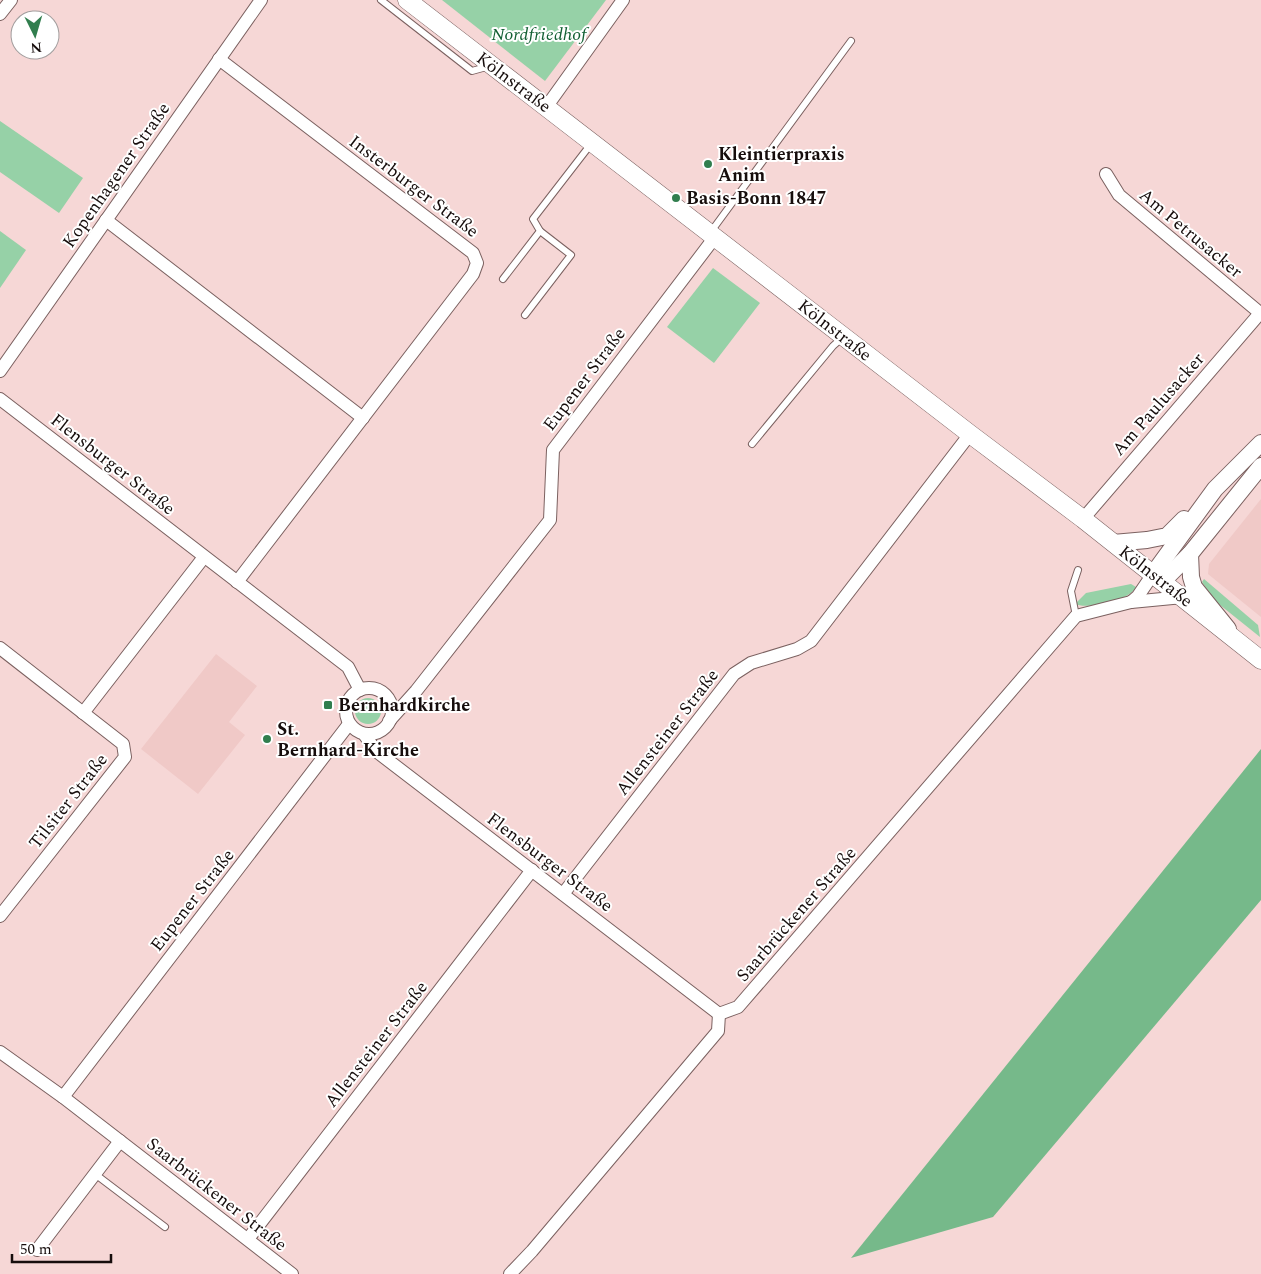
<svg xmlns="http://www.w3.org/2000/svg" width="1261" height="1274" viewBox="0 0 1261 1274" font-family="Spectral,serif">
<style>
.built{fill:#f0c9c7}
.green{fill:#96d1a7}
.forest{fill:#76b98a}
.lines{fill:none;stroke-linecap:round;stroke-linejoin:round}
.service-casing{stroke:#7b6160;stroke-width:8}
.minor-casing{stroke:#7b6160;stroke-width:14}
.tertiary-casing{stroke:#7b6160;stroke-width:18}
.secondary-casing{stroke:#7b6160;stroke-width:19}
.service{stroke:#fff;stroke-width:6}
.minor{stroke:#fff;stroke-width:12}
.tertiary{stroke:#fff;stroke-width:16}
.secondary{stroke:#fff;stroke-width:18}
.poi-dot{fill:#317e4e;stroke:#fff;stroke-width:2}
.labels{text-anchor:middle;stroke-width:4;stroke-linejoin:round;paint-order:stroke}
.park-label{font-size:18px;font-style:italic;fill:#136034;stroke:#fff}
.street-label{font-size:18px;fill:#160d0c;stroke:#fff}
.poi-label{font-size:18px;font-weight:bold;fill:#160d0c;stroke:#fff;text-anchor:start}
</style>
<rect width="100%" height="100%" fill="#f6d7d6"/>
<!-- built -->
<g class="built">
<polygon points="1261,499 1261,617 1208,574 1209,564"/>
<polygon points="216,654 257,686 229,722 245,735 198,794 141,749"/>
</g>
<!-- green -->
<g class="green">
<polygon points="442,0 606,0 545,81"/>
<polygon points="0,121 83,178 59,213 0,172"/>
<polygon points="0,231 26,250 0,288"/>
<polygon points="713,268 760,303 714,363 667,327"/>
<polygon points="1204,579 1258,625 1260,637 1215,601 1202,582"/>
<path d="M1131,584l5,3c-5,13 -49,23 -61,17l11,-11z"/>
<circle cx="368" cy="711" r="13"/>
</g>
<!-- forest -->
<polygon class="forest" points="1261,749 1261,900 993,1217 851,1258"/>
<g class="lines">
<!-- service casing -->
<g class="service-casing">
<g id="service">
<polyline points="381,0 472,71 490,66"/>
<polyline points="710,233 851,41"/>
<polyline points="503,279 540,231 533,219 591,144"/>
<polyline points="525,315 571,255 540,231"/>
<polyline points="752,444 833,346 843,337"/>
<polyline points="1076,616 1071,591 1078,570"/>
<polyline points="95,1174 165,1227"/>
</g>
</g>
<!-- minor casing -->
<g class="minor-casing">
<g id="minor">
<polyline points="0,14 11,0"/>
<polyline points="219,59 473,253 477,263 473,274 237,582"/>
<polyline points="547,106 623,0"/>
<polyline points="1106,174 1119,195 1260,313"/>
<polyline points="106,220 363,418"/>
<polyline points="0,371 261,0"/>
<polyline points="0,399 348,667 360,690"/>
<polyline points="1083,519 1261,312"/>
<polyline points="1131,602 1138,596 1153,574"/>
<polyline points="0,648 123,744 125,757 0,916"/>
<circle cx="369" cy="711" r="23"/>
<polyline points="83,713 204,557"/>
<polyline points="389,721 416,691 550,520 553,450 715,237"/>
<polyline points="364,734 376,751 719,1014"/>
<polyline points="563,894 734,674 751,663 797,649 811,641 970,434"/>
<polyline points="719,1014 738,1007 1076,616 1131,602 1183,597"/>
<polyline points="0,1052 63,1097 292,1274"/>
<polyline points="63,1097 349,724"/>
<polyline points="248,1239 532,870"/>
<polyline points="37,1250 120,1141"/>
<polyline points="510,1274 532,1251 718,1031 719,1014"/>
</g>
</g>
<!-- tertiary casing -->
<g class="tertiary-casing">
<g id="tertiary">
<polyline points="1113,543 1147,540 1167,536 1184,519"/>
<polyline points="1190,554 1191,577 1194,587 1228,629"/>
<polyline points="1153,574 1215,489 1261,443"/>
<polyline points="1163,581 1190,554 1261,466"/>
</g>
</g>
<!-- secondary casing -->
<g class="secondary-casing">
<polyline id="secondary" points="407,0 970,434 1083,519 1261,660"/>
</g>
<!-- service -->
<use href="#service" class="service"/>
<!-- minor -->
<use href="#minor" class="minor"/>
<!-- tertiary -->
<use href="#tertiary" class="tertiary"/>
<!-- secondary -->
<use href="#secondary" class="secondary"/>
</g>
<!-- markers -->
<g class="poi-dot">
<circle cx="708" cy="164" r="5"/>
<circle cx="676" cy="198" r="5"/>
<rect x="323" y="700" width="10" height="10" rx="2.5"/>
<circle cx="267" cy="739" r="5"/>
</g>
<g class="labels">
<!-- park labels -->
<g class="park-label">
<text x="539" y="40">Nordfriedhof</text>
</g>
<!-- street labels -->
<g class="street-label">
<text transform="translate(514 82) rotate(37)" y="6">Kölnstraße</text>
<text transform="translate(116 175) rotate(-55)" y="6">Kopenhagener Straße</text>
<text transform="translate(414 186) rotate(37)" y="6">Insterburger Straße</text>
<text transform="translate(1191 233) rotate(40)" y="6">Am Petrusacker</text>
<text transform="translate(835 330) rotate(38)" y="6">Kölnstraße</text>
<text transform="translate(584 379) rotate(-53)" y="6">Eupener Straße</text>
<text transform="translate(1158 404) rotate(-49)" y="6">Am Paulusacker</text>
<text transform="translate(113 464) rotate(38)" y="6">Flensburger Straße</text>
<text transform="translate(1156 576) rotate(38)" y="6">Kölnstraße</text>
<text transform="translate(667 732) rotate(-52)" y="6">Allensteiner Straße</text>
<text transform="translate(68 801) rotate(-52)" y="6">Tilsiter Straße</text>
<text transform="translate(550 862) rotate(37)" y="6">Flensburger Straße</text>
<text transform="translate(192 900) rotate(-52)" y="6">Eupener Straße</text>
<text transform="translate(796 914) rotate(-49)" y="6">Saarbrückener Straße</text>
<text transform="translate(376 1044) rotate(-52)" y="6">Allensteiner Straße</text>
<text transform="translate(217 1194) rotate(38)" y="6">Saarbrückener Straße</text>
</g>
<!-- poi labels -->
<g class="poi-label">
<text x="718" y="160">Kleintierpraxis<tspan x="718" dy="21">Anim</tspan></text>
<text x="686" y="204">Basis-Bonn 1847</text>
<text x="338" y="711">Bernhardkirche</text>
<text x="277" y="735">St.<tspan x="277" dy="21">Bernhard-Kirche</tspan></text>
</g>
</g>
<!-- north arrow -->
<g transform="translate(35 35) rotate(175)"><circle r="24" fill="#ffffff" stroke="#a29e9e"/>
<path d="M0-4L9 19L0 12L-9 19Z" fill="#317e4e"/>
<text y="-8" font-size="14" font-weight="bold" text-anchor="middle" fill="#160d0c">N</text>
</g>
<!-- scale -->
<path d="M12 1254v8h99v-8" fill="none" stroke="#160d0c" stroke-width="2.5"/>
<text x="20" y="1254" font-size="15" fill="#160d0c" stroke="#ffffff" stroke-width="4" paint-order="stroke">50 m</text>
</svg>
